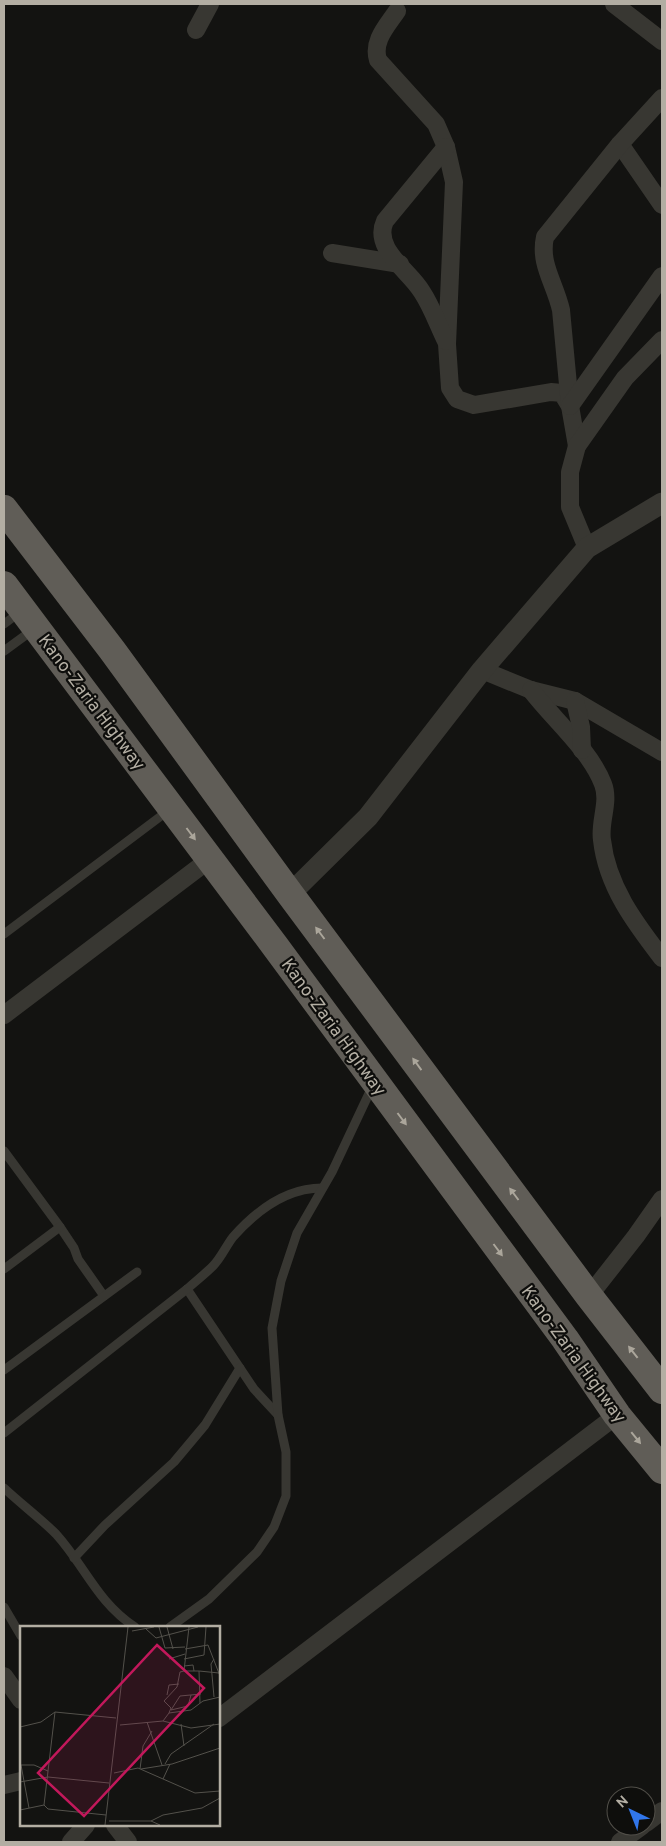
<svg xmlns="http://www.w3.org/2000/svg" width="666" height="1846" viewBox="0 0 666 1846" font-family="Overpass,sans-serif">
<style>
.lines{fill:none;stroke-linecap:round;stroke-linejoin:round}
.service{stroke:#383732;stroke-width:9}
.minor{stroke:#383732;stroke-width:18}
.tertiary{stroke:#383732;stroke-width:21}
.trunk{stroke:#605d57;stroke-width:28}
.oneway{fill:#aba69b}
.labels{text-anchor:middle;stroke-width:4.5;stroke-linejoin:round;paint-order:stroke}
.street-label{font-size:18px;fill:#b3aea3;stroke:#0e0e0c}
.inset-road{fill:none;stroke:#53514b;stroke-width:1}
.view{fill:#c2185b;fill-opacity:0.15;stroke:#c2185b;stroke-width:2.5}
.inset-edge{fill:none;stroke:#b3aea3;stroke-width:2.5}
</style>
<rect width="100%" height="100%" fill="#131311"/>
<g class="lines">
<!-- service -->
<g class="service">
<polyline points="4,624 20,612"/>
<polyline points="4,651 34,629"/>
<polyline points="4,934 169,810"/>
<polyline points="4,1151 60,1227 74,1248 78,1259 104,1296"/>
<polyline points="4,1269 60,1227"/>
<polyline points="187,1289 254,1389 278,1415"/>
<polyline points="4,1370 137,1272"/>
<path d="M4,1433l183,-144c9,-8 18,-15 26,-23 8,-8 13,-20 20,-29 23,-26 54,-49 89,-49"/>
<path d="M4,1488c17,16 36,30 52,46 29,32 41,68 79,93"/>
<polyline points="74,1558 105,1525 174,1462 205,1425 240,1368"/>
<polyline points="4,1607 21,1636"/>
<polyline points="170,1627 209,1599 257,1552 274,1527 286,1496 286,1452 278,1415 272,1328 281,1281 297,1233 332,1172 373,1085"/>
</g>
<!-- minor -->
<g class="minor">
<polyline points="614,4 662,41"/>
<path d="M397,11c-10,15 -25,30 -19,49l58,64 10,23 8,35 -7,162 3,44 7,11 17,6 77,-13 11,1 8,13 7,40"/>
<polyline points="196,30 210,4"/>
<polyline points="620,144 662,205"/>
<polyline points="332,253 400,264"/>
<path d="M446,341c-8,-16 -14,-34 -24,-49 -12,-21 -50,-43 -37,-71l61,-74"/>
<path d="M570,406l-9,-96c-6,-27 -22,-46 -16,-73l75,-93 42,-46"/>
<polyline points="570,406 662,276"/>
<polyline points="587,548 570,507 570,472 577,446 625,378 662,340"/>
<polyline points="482,670 531,690 575,701 662,752"/>
<path d="M531,690c22,29 59,60 72,94 7,18 -4,38 -1,56 5,46 33,83 60,118"/>
<polyline points="575,701 581,727 582,750"/>
<polyline points="4,1015 210,859"/>
<polyline points="589,1296 636,1236 662,1199"/>
<polyline points="4,1676 21,1700"/>
<polyline points="219,1718 617,1415"/>
<polyline points="4,1785 21,1781"/>
<polyline points="646,1823 662,1811"/>
<polyline points="115,1825 128,1842"/>
<polyline points="71,1842 86,1825"/>
<polyline points="620,1842 642,1826"/>
</g>
<!-- tertiary -->
<polyline class="tertiary" points="290,894 368,817 482,670 587,548 662,503"/>
<!-- trunk -->
<g class="trunk">
<polyline points="4,509 112,650 290,894 589,1296 662,1390"/>
<polyline points="4,585 275,946 565,1339 617,1415 662,1470"/>
</g>
</g>
<!-- one-way arrows -->
<defs><path id="oneway-solid" d="M-6-.8H1V-3.2L6.5 0L1 3.2V.8H-6Z" transform="scale(1.25)"/></defs>
<g class="oneway">
<use href="#oneway-solid" transform="translate(191 834) rotate(53)"/>
<use href="#oneway-solid" transform="translate(320 933) rotate(-127)"/>
<use href="#oneway-solid" transform="translate(417 1064) rotate(-126)"/>
<use href="#oneway-solid" transform="translate(402 1119) rotate(53)"/>
<use href="#oneway-solid" transform="translate(514 1194) rotate(-127)"/>
<use href="#oneway-solid" transform="translate(498 1250) rotate(53)"/>
<use href="#oneway-solid" transform="translate(633 1352) rotate(-128)"/>
<use href="#oneway-solid" transform="translate(636 1438) rotate(51)"/>
</g>
<g class="labels">
<!-- street labels -->
<g class="street-label">
<text transform="translate(92 702) rotate(53)" y="6">Kano-Zaria Highway</text>
<text transform="translate(334 1027) rotate(54)" y="6">Kano-Zaria Highway</text>
<text transform="translate(574 1354) rotate(54)" y="6">Kano-Zaria Highway</text>
</g>
</g>
<!-- overview -->
<g transform="translate(20 1626)">
<rect width="200" height="200" fill="#131311"/>
<path class="inset-road" d="M139,1l6,21 20,-1M147,1l6,22M169,1l-5,44h15l1,32M126,3l10,9 42,-11M112,5l22,-4M165,23l23,-4 12,31M149,33l16,-5M164,33l20,-4 2,-28M194,33l-3,5 3,33M164,40l9,-1 1,6M179,45l20,2M147,69l2,-10 10,-1M151,84l9,-14 21,-2M151,84l17,-4 3,-11M149,87l2,-5 -7,-7 13,-14 3,-15 4,-1M143,95l6,-8 22,-3 12,-9 17,-4M127,96l15,43M161,98l3,22M100,99l43,-4 28,7 29,-4M0,101l21,-5 14,-10M145,138l6,-10 43,-30M0,139h14l14,6M1,139l8,43M120,143l3,-23 9,-15M121,143l31,-5 48,-16M94,147l24,-5 57,25 25,-2M143,153l7,-15M0,156l28,-5 61,6M24,179l11,-93 61,6M24,179l4,4 58,6M0,184l24,-5M89,195h42l9,4M131,195l12,-6 39,-7 18,-10M85,199l23,-198"/>
<path class="view" d="M137,19l47,43 -120,128 -46,-43z"/>
<rect width="200" height="200" class="inset-edge"/>
</g>
<!-- border -->
<rect width="666" height="1846" fill="none" stroke="#b3aea3" stroke-width="10"/>
<!-- north arrow -->
<g transform="translate(631 1811) rotate(317)"><circle r="24" fill="#0e0e0c" stroke="#504e48"/>
<path d="M0-4L9 19L0 12L-9 19Z" fill="#3176eb"/>
<text y="-8" font-size="14" font-weight="bold" text-anchor="middle" fill="#b3aea3">N</text>
</g>
</svg>
